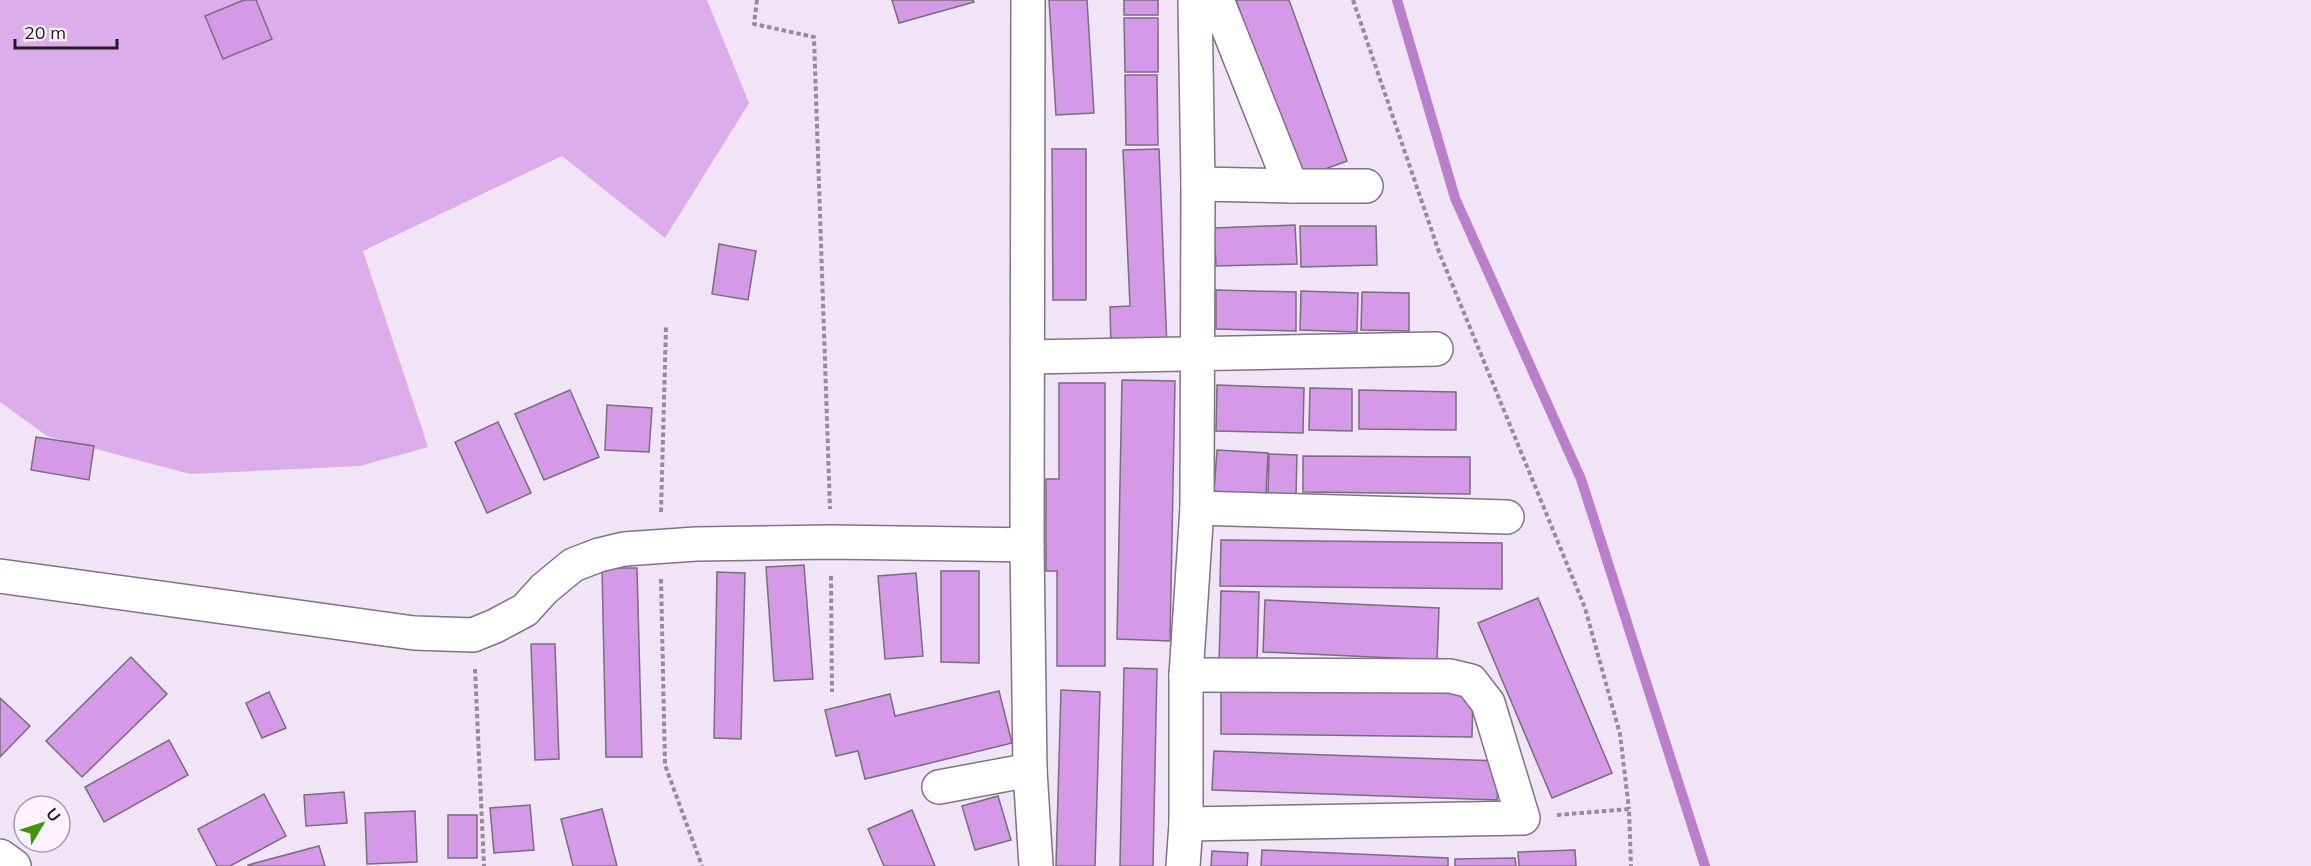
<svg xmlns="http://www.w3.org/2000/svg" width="2311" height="866" viewBox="0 0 2311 866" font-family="Mulish,sans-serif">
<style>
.green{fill:#dcadeb}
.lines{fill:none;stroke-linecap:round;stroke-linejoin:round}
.stream{stroke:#b97fcb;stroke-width:10}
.building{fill:#d499e7;stroke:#796d7e;stroke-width:1.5}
.street-casing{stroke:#807384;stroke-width:36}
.primary-casing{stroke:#807384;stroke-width:36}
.path{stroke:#958b99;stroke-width:4;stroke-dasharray:4.5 3;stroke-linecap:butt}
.street{stroke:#fff;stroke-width:33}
.primary{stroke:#fff;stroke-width:33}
</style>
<rect width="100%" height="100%" fill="#f2e4f7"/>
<!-- green -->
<polygon class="green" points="0,0 707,0 749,103 665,238 562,156 363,251 428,447 360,466 190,474 47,436 0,402"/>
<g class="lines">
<!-- stream -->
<polyline class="stream" points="1397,0 1455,198 1581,479 1705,866"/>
</g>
<!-- building -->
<g class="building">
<polygon points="244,0 256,0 272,39 223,59 205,16"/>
<polygon points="892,0 973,0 974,2 899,23"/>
<polygon points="1049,0 1087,0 1094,113 1056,115"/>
<rect x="1124" y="0" width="34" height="15"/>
<polygon points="1236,0 1289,0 1347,161 1300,178"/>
<polygon points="1124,18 1158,18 1158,72 1125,72"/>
<polygon points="1125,75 1157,75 1158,145 1126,145"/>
<polygon points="1052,149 1086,149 1086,300 1053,300"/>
<polygon points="1159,149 1167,347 1111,348 1110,307 1130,306 1123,150"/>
<polygon points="1295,225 1297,264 1216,266 1214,228"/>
<polygon points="1300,226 1376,226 1377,265 1301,267"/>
<polygon points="719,244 756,251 748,300 712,294"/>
<polygon points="1216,290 1296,292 1296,331 1216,329"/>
<polygon points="1301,291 1358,293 1357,332 1300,330"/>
<polygon points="1362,292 1409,293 1409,331 1361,330"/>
<polygon points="1122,380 1175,381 1170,641 1117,639"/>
<polygon points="1059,383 1105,383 1105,666 1057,666 1057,571 1046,571 1046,479 1059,479"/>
<polygon points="1217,385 1304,388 1303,433 1216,431"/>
<polygon points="1310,388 1352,389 1352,431 1309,430"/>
<polygon points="570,390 599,457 544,480 515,414"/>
<polygon points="1359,390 1456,392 1456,430 1359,429"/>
<polygon points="607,405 652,408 649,452 605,450"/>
<polygon points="498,422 531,493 487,513 455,442"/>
<polygon points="36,437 94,446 89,480 31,470"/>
<polygon points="1217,450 1268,453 1266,494 1214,492"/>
<polygon points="1269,454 1297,455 1296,495 1268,494"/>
<polygon points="1303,456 1470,457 1470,494 1303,492"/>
<polygon points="1221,540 1502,543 1502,589 1220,586"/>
<polygon points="804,565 813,679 774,681 766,567"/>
<polygon points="602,568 637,568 642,757 606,757"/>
<polygon points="941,571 979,571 979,663 941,662"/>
<polygon points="717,572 745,573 741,739 714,738"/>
<polygon points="916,573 923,656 885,659 878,576"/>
<polygon points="1221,591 1259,592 1257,665 1219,664"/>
<polygon points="1538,598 1612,773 1552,798 1478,623"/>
<polygon points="1265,600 1439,608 1437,660 1263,652"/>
<polygon points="531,644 555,644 559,759 535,760"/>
<polygon points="131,657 167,694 82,777 46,741"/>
<polygon points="1124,668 1157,669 1153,866 1120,866"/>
<polygon points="1221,686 1473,690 1472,737 1221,734"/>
<polygon points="1061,690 1100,692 1095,866 1056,866"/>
<polygon points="999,691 1012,743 865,779 858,751 836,756 825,710 890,694 895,716"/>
<polygon points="269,692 286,728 262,738 246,703"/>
<polygon points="0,698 30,726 0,757"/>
<polygon points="169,740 188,775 104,822 85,787"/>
<polygon points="1214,751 1499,761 1497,800 1212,790"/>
<polygon points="344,792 347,823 306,826 304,795"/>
<polygon points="264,794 286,836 230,866 217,866 198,829"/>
<polygon points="998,796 1011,840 975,850 962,806"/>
<polygon points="530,805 534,850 494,853 490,808"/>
<polygon points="602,809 617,866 573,866 561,819"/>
<polygon points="912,810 935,866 884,866 868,829"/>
<polygon points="415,811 417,862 367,864 365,813"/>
<rect x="448" y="815" width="29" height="43"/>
<polygon points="319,846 325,866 248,866 248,865"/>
<polygon points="1262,850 1448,858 1448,866 1261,866"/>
<polygon points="1575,850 1576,866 1519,866 1518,852"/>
<polygon points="1212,851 1248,853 1247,866 1211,866"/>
<polygon points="1515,858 1516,866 1455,866 1455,859"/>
</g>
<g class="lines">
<!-- street casing -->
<g class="street-casing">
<g id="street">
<polyline points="1028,0 1027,545 1030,770 1036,866"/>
<polyline points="1198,184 1291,186 1217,0"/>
<polyline points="1291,186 1366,186"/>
<polyline points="1029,357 1436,349"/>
<polyline points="1197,508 1507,517"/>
<polyline points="0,576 414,633 473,635 495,626 525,610 544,589 573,565 599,555 624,549 696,544 831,542 1027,545"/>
<polyline points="1186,675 1450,676 1471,681 1488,703 1523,818 1186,824"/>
<polyline points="939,787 1030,770"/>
<polyline points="1183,866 1186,824 1186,675 1197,508 1198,184 1195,0"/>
</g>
</g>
<!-- primary casing -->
<g class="primary-casing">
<polyline id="primary" points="0,856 14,866"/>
</g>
<!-- path -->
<g class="path">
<polyline points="757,0 754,24 814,37 830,509"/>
<polyline points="1353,0 1439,252 1585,608 1620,734 1629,809"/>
<polyline points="661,512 666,327"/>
<polyline points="831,576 832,692"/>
<polyline points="661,579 665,765 702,866"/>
<polyline points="475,669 484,866"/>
<polyline points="1557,815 1629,809 1631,866"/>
</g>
<!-- street -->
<use href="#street" class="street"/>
<!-- primary -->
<use href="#primary" class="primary"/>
</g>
<!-- north arrow -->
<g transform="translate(42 824) rotate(51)"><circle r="28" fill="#fcf3ff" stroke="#a49da7" stroke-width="1.5"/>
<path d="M0-4.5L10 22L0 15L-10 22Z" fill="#3d9509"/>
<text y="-9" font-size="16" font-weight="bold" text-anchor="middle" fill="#201b22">U</text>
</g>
<!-- scale -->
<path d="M15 39v9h102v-9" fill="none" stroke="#201b22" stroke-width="3"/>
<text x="24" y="39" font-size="18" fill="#201b22" stroke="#fcf3ff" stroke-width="4.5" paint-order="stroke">20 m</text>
</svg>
